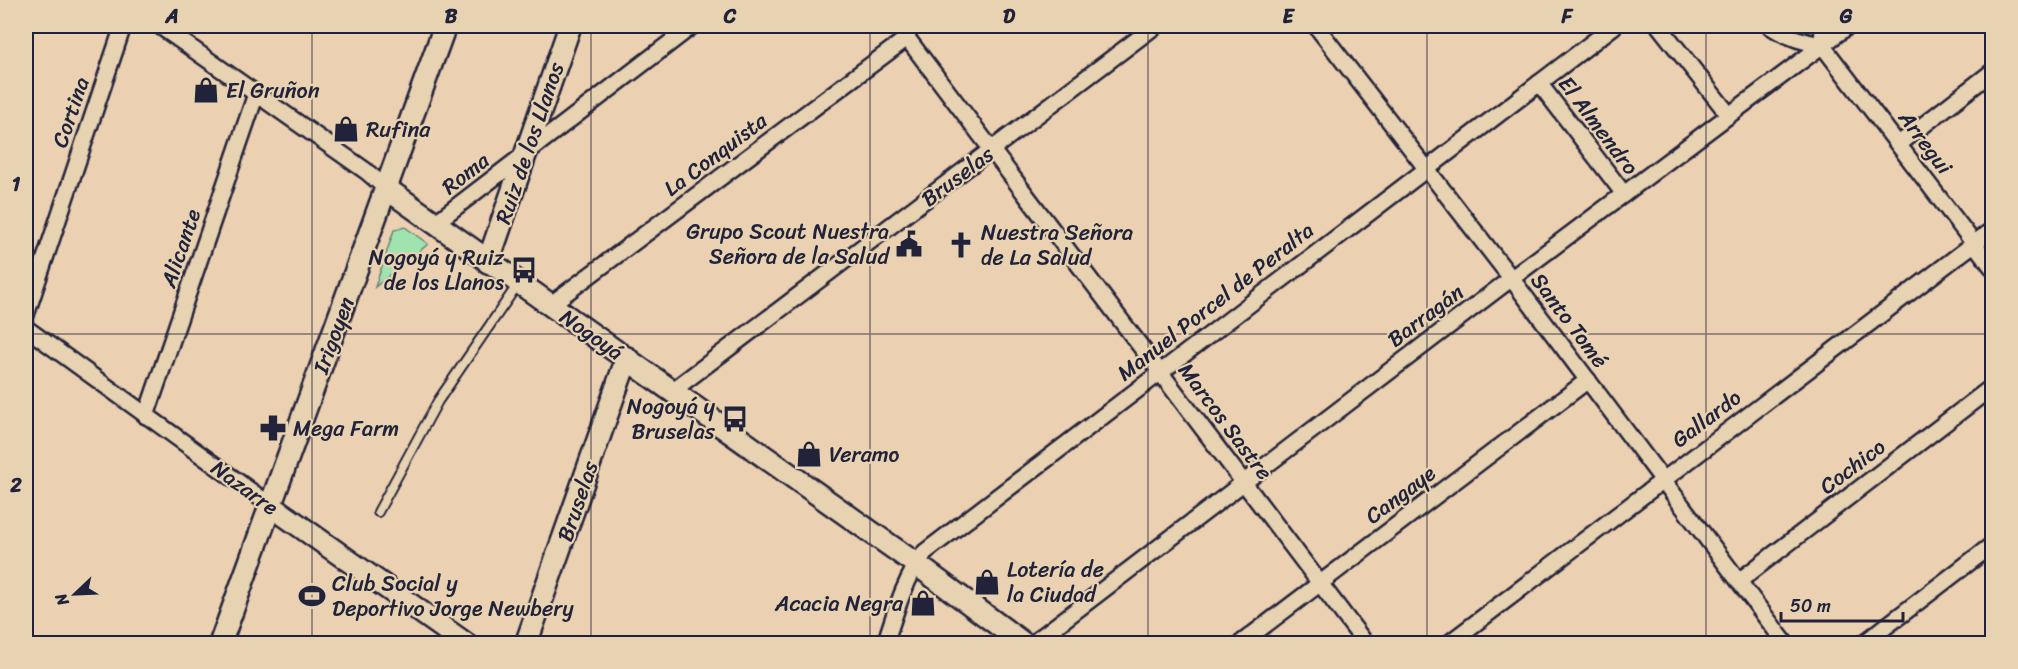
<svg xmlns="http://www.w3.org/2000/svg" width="2018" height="669" viewBox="0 0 2018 669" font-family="Sriracha,sans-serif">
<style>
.green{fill:#a0e3af;stroke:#618275;stroke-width:1.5}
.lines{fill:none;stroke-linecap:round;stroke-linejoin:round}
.lane-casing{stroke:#22223b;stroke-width:12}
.street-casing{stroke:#22223b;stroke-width:20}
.secondary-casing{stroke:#22223b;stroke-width:26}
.lane{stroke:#e7d3b1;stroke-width:8}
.street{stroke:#e7d3b1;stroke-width:15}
.secondary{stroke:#e7d3b1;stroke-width:21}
.grid{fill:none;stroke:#22223b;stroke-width:1.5;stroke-opacity:0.55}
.labels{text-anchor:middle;stroke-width:4.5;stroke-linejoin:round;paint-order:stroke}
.poi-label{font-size:22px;fill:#22223b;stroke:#e7d3b1;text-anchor:start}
.street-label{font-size:22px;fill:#22223b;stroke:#e7d3b1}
.neatline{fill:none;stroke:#22223b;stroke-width:2}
.grid-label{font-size:20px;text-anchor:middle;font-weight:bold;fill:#22223b}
</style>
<rect width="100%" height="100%" fill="#ecd0b2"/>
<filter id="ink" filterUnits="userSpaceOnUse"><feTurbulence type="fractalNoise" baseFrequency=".0167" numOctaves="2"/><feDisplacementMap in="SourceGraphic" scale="12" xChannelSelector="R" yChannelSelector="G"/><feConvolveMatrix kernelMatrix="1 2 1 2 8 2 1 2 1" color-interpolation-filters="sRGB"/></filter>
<g filter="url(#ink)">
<!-- green -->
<g class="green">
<polygon points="1779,26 1815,26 1812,31 1802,35"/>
<polygon points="405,227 428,244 375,287 394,230"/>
</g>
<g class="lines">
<!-- lane casing -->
<g class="lane-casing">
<polyline id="lane" points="378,512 438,401 518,284"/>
</g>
<!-- street casing -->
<g class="street-casing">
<g id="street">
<polyline points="160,26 366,171 387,189"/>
<polyline points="898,26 1366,644"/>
<polyline points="1316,26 1511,278 1786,644"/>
<polyline points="1659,26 1729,115"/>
<path d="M1770,26c16,11 33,16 52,19"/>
<polyline points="1822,45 1992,267"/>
<polyline points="1822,45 1823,26"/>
<polyline points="1539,83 1624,194"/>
<polyline points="1899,144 1992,72"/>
<polyline points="435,223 692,26"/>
<polyline points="550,305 907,38"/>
<polyline points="26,315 123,26"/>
<polyline points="26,328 270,505"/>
<polyline points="672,391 1155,26"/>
<polyline points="146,416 256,94"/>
<polyline points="1739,581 1992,387"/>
<path d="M885,644c10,-31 20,-66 40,-92l689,-526"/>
<polyline points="1032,644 1496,290 1848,26"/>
<polyline points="1240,644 1588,380"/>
<polyline points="1448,644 1992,230"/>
<polyline points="1863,644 1992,545"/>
</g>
</g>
<!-- secondary casing -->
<g class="secondary-casing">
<g id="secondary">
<polyline points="387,189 916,564 1024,644"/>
<polyline points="488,262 570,26"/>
<polyline points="270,505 466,644"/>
<polyline points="220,644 445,26"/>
<polyline points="526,644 627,358"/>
</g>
</g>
<!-- lane -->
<use href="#lane" class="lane"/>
<!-- street -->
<use href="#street" class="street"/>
<!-- secondary -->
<use href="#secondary" class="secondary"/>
</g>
</g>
<!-- grid -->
<path class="grid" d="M312,26v618M591,26v618M870,26v618M1148,26v618M1427,26v618M1706,26v618M26,334h1966"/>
<!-- icons -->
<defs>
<g id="shop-bare" transform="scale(2.07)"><path d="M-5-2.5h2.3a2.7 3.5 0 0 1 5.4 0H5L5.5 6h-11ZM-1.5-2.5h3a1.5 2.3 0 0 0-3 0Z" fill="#22223b" stroke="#e7d3b1" stroke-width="2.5" paint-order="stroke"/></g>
<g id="civic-bare" transform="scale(2.07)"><path d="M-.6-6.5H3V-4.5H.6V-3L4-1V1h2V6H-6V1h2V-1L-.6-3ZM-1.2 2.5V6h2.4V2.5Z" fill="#22223b" stroke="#e7d3b1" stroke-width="2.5" paint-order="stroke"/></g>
<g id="church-bare" transform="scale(2.07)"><path d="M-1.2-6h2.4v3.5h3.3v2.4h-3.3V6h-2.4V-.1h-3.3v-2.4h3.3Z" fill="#22223b" stroke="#e7d3b1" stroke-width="2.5" paint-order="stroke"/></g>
<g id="bus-bare" transform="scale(2.07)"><path d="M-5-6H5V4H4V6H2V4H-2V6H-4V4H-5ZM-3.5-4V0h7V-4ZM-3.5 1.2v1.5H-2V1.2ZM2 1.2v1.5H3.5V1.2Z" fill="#22223b" stroke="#e7d3b1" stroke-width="2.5" paint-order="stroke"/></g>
<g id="pharmacy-bare" transform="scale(2.07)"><path d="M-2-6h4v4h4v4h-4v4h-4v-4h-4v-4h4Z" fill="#22223b" stroke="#e7d3b1" stroke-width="2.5" paint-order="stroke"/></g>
<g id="stadium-bare" transform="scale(2.07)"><path d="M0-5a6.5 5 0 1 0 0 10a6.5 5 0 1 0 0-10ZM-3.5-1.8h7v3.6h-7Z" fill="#22223b" stroke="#e7d3b1" stroke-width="2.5" paint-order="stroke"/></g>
</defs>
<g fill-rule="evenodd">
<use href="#shop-bare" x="206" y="90"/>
<use href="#shop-bare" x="346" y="129"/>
<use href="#civic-bare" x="909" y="244"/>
<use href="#church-bare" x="961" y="245"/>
<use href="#bus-bare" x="524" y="270"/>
<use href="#bus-bare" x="735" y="419"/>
<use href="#pharmacy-bare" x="273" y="428"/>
<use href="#shop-bare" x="809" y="454"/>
<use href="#shop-bare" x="987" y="582"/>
<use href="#stadium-bare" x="312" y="596"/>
<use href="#shop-bare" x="923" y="603"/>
</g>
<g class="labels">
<!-- poi labels -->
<g class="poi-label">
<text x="226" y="98">El Gruñon</text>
<text x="366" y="137">Rufina</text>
<text x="889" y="239" text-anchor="end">Grupo Scout Nuestra<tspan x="889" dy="25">Señora de la Salud</tspan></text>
<text x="981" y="240">Nuestra Señora<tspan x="981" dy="25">de La Salud</tspan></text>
<text x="504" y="265" text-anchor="end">Nogoyá y Ruiz<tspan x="504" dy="25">de los Llanos</tspan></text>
<text x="715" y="414" text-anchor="end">Nogoyá y<tspan x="715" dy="25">Bruselas</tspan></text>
<text x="293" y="436">Mega Farm</text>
<text x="829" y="462">Veramo</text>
<text x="1007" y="577">Lotería de<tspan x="1007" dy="25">la Ciudad</tspan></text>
<text x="332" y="591">Club Social y<tspan x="332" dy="25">Deportivo Jorge Newbery</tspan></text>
<text x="903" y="611" text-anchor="end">Acacia Negra</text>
</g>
<!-- street labels -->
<g class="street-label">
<text transform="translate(70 112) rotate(-71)" y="8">Cortina</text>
<text transform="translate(1599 125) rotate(53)" y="8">El Almendro</text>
<text transform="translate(1926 142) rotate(53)" y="8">Arregui</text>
<text transform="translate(529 143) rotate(-71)" y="8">Ruiz de los Llanos</text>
<text transform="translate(715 154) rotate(-37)" y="8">La Conquista</text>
<text transform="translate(465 173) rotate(-38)" y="8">Roma</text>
<text transform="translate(957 176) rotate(-37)" y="8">Bruselas</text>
<text transform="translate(180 248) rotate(-71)" y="8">Alicante</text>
<text transform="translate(1215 301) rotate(-38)" y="8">Manuel Porcel de Peralta</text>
<text transform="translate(1425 315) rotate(-37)" y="8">Barragán</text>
<text transform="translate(1570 320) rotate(53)" y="8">Santo Tomé</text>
<text transform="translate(592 334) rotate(35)" y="8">Nogoyá</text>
<text transform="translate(333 335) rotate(-70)" y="8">Irigoyen</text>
<text transform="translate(1706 418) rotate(-37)" y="8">Gallardo</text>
<text transform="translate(1226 421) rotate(53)" y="8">Marcos Sastre</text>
<text transform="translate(1852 466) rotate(-37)" y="8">Cochico</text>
<text transform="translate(245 487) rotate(36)" y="8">Nazarre</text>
<text transform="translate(1400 494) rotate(-37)" y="8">Cangaye</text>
<text transform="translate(577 501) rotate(-71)" y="8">Bruselas</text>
</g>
</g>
<!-- margin -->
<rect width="2018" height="669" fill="none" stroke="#e7d3b1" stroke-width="66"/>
<!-- north arrow -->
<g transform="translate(75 594) rotate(247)" stroke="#e7d3b1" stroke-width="4.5" paint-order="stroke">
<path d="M0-4.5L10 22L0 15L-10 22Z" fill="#22223b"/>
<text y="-9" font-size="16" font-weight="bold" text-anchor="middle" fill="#22223b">N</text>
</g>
<!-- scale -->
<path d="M1781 612v9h122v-9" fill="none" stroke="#22223b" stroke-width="3"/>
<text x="1790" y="612" font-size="18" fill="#22223b" stroke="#e7d3b1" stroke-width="4.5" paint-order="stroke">50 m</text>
<rect x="33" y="33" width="1952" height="603" class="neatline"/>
<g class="grid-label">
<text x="172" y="23">A</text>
<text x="451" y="23">B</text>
<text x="730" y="23">C</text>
<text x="1009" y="23">D</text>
<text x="1288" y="23">E</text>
<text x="1567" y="23">F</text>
<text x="1846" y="23">G</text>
<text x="16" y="191">1</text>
<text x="16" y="492">2</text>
</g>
</svg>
